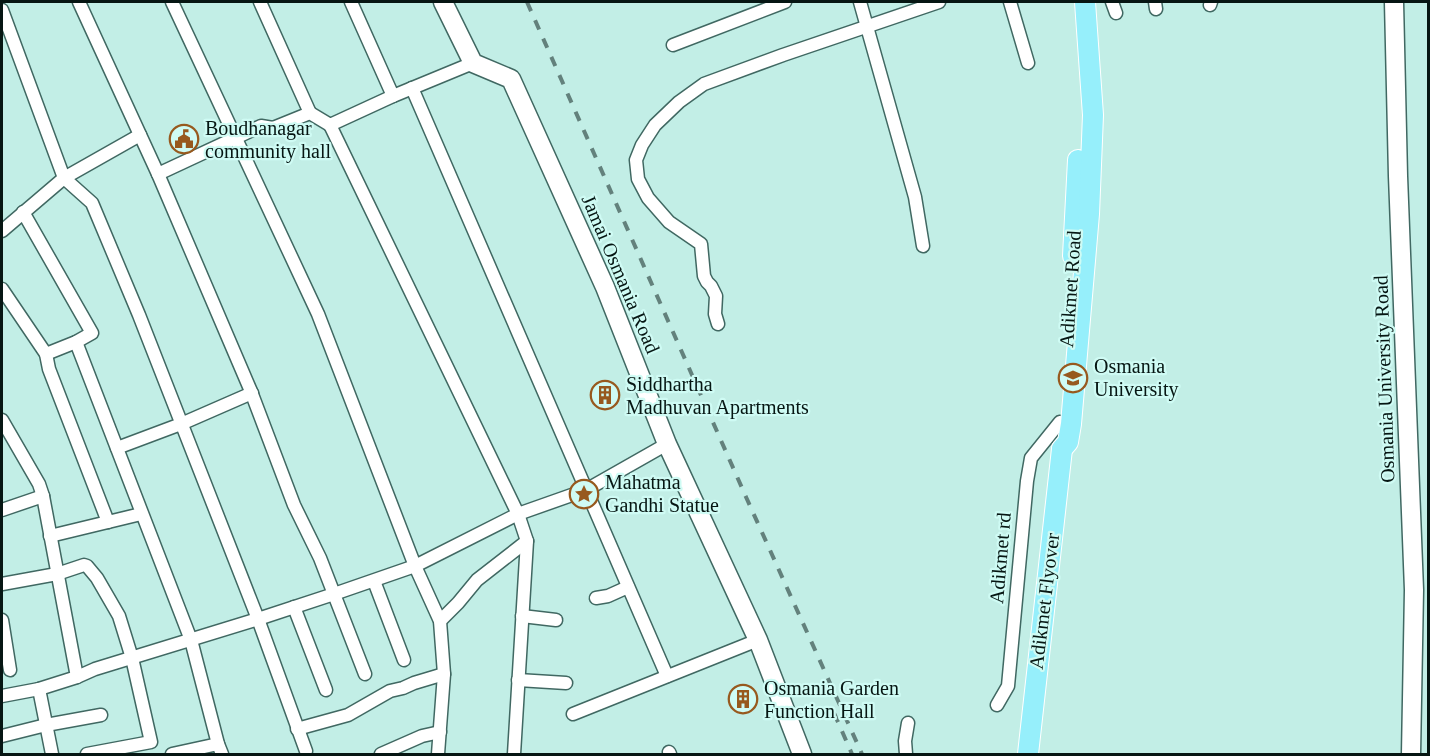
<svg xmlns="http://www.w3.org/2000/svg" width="1430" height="756" viewBox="0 0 1430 756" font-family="'Times New Roman',serif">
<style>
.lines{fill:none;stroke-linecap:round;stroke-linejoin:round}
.street-casing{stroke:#406862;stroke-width:15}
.secondary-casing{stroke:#406862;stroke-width:21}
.primary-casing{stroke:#fff;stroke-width:22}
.street{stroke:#fff;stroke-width:12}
.secondary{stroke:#fff;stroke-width:18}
.primary{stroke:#96effb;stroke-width:20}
.rail{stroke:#63817c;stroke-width:4;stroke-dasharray:10 10;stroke-linecap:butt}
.labels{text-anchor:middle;stroke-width:4.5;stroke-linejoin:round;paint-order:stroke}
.poi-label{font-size:20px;fill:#061613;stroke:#cffbf4;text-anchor:start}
.street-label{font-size:20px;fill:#061613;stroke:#cffbf4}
</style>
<rect width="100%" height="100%" fill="#c2eee6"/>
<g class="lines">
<!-- street casing -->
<g class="street-casing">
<g id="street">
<polyline points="79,2 158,174 250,389 294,505 320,558 365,674"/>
<polyline points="172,2 318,314 415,566 440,621 444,674 438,754"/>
<polyline points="260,2 310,113"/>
<polyline points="351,2 393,96"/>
<polyline points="860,2 915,197 923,246"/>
<polyline points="1010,2 1028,63"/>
<polyline points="1112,2 1116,13"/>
<polyline points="1155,2 1156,9"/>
<polyline points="1210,5 1211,2"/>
<polyline points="2,10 64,178 92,203 139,315 258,619 306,751"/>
<polyline points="673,45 785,2"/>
<polyline points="412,88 667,676"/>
<polyline points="330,125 518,514 527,541 514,754"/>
<polyline points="158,174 261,126 273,128 310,113 330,125 393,96 473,63"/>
<polyline points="23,212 92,333 76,342 46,354"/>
<polyline points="2,231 64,178 140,135"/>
<polyline points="2,289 46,354 49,369 108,522"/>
<polyline points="718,324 715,314 716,296 711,286 707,282 704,276 701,244 669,222 648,198 638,179 636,160 642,145 655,125 679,102 704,84 783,55 939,2"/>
<polyline points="76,342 191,640 218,744 222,754"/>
<polyline points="2,420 39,484 43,496 77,677"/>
<polyline points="117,448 181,424 252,393"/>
<polyline points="2,510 43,496"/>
<polyline points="50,536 141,514"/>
<polyline points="374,581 404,660"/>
<polyline points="2,584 57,574 84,565 87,566 97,578 119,616 132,658 151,742 87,754"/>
<polyline points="596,598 608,596 628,587"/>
<polyline points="294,607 326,690"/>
<polyline points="522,616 556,620"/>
<polyline points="2,620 10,670"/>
<polyline points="440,621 458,603 477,580 527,541"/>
<polyline points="518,680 566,683"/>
<polyline points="39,689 52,754"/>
<polyline points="2,696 39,689 77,677 95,669 258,619 334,594 415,566 518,514 586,490 667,444"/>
<polyline points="997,705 1008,686 1027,481 1031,458 1060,422"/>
<polyline points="573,714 758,640"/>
<polyline points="297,729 348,715 390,691 403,688 414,683 444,674"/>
<polyline points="2,736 46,725 101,715"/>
<polyline points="669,752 670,754"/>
<polyline points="172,754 218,744"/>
<polyline points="381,754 422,736 440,732"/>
<polyline points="906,754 905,741 908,723"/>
</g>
</g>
<!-- secondary casing -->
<g class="secondary-casing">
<g id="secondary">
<polyline points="443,2 473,63 511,79 605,287 667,444 758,640 802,754"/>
<polyline points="1394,2 1398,176 1414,590 1411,754"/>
</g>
</g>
<!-- primary casing -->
<g class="primary-casing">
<g id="primary">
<polyline points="1073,256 1078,160"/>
<polyline points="1062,449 1068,442 1071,424 1089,214 1093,115 1085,2"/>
<polyline points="1028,754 1062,449"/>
</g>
</g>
<!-- street -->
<use href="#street" class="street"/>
<!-- secondary -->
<use href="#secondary" class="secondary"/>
<!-- primary -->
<use href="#primary" class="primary"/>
<!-- rail -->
<g class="rail">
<polyline points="527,2 746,497 862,754"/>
<polyline points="834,713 852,754"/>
</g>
</g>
<!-- icons -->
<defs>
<g id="civic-ring" transform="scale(1.5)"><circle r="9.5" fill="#cffbf4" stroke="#97591e" stroke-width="1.5"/><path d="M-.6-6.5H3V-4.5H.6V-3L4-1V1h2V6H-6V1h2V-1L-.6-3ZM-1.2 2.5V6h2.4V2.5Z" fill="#97591e"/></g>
<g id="university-ring" transform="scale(1.5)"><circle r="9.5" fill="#cffbf4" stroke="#97591e" stroke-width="1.5"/><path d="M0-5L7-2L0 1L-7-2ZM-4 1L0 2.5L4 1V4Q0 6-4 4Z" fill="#97591e"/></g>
<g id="building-ring" transform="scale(1.5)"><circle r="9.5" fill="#cffbf4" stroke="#97591e" stroke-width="1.5"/><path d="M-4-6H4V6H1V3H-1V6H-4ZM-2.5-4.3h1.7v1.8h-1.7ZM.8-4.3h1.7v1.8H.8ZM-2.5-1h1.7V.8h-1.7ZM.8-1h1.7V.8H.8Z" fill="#97591e"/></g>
<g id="sight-ring" transform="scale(1.5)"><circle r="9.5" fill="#cffbf4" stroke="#97591e" stroke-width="1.5"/><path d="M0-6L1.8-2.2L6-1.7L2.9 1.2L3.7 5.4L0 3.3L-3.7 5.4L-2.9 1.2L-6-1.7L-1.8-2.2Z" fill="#97591e"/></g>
</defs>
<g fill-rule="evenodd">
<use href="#civic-ring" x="184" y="139"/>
<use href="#university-ring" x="1073" y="378"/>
<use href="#building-ring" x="605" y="395"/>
<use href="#sight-ring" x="584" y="494"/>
<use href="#building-ring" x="743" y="699"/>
</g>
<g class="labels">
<!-- poi labels -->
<g class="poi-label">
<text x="205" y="135">Boudhanagar<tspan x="205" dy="23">community hall</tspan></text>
<text x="1094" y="373">Osmania<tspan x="1094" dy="23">University</tspan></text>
<text x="626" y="391">Siddhartha<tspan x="626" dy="23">Madhuvan Apartments</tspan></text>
<text x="605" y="489">Mahatma<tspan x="605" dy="23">Gandhi Statue</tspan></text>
<text x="764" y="695">Osmania Garden<tspan x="764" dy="23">Function Hall</tspan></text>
</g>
<!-- street labels -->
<g class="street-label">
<text transform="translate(621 274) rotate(67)" y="7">Jamai Osmania Road</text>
<text transform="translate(1070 289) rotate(-86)" y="7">Adikmet Road</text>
<text transform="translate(1384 379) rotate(-92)" y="7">Osmania University Road</text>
<text transform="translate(1000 558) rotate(-85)" y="7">Adikmet rd</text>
<text transform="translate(1044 601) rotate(-83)" y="7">Adikmet Flyover</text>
</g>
</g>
<!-- border -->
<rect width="1430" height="756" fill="none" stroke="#061613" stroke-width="6"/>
</svg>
